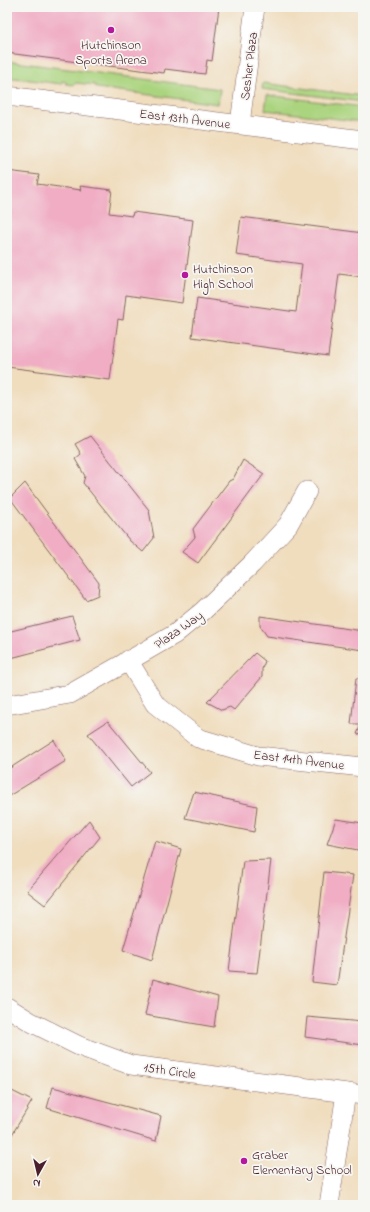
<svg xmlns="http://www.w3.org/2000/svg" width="370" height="1212" viewBox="0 0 370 1212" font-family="'Indie Flower',sans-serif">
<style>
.green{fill:#abd47f;stroke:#7a7a55}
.building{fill:#f0adc4}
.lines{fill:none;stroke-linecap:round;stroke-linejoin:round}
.street-casing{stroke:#84625e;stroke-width:20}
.street{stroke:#fff;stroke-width:19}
.poi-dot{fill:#b5179e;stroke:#f6f6f2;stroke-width:1.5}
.labels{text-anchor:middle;stroke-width:3.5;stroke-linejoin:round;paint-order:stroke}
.poi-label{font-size:13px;fill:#4a1f2b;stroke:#f6f6f2;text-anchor:start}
.street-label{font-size:13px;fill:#4a1f2b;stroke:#f6f6f2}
</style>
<rect width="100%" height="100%" fill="#f6f6f2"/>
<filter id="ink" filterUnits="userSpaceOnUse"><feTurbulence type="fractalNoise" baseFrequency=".025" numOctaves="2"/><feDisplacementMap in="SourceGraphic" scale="8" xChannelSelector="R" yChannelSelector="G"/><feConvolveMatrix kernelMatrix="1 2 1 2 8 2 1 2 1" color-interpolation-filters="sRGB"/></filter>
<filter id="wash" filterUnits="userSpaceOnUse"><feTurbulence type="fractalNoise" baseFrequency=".012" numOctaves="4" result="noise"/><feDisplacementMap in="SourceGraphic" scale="16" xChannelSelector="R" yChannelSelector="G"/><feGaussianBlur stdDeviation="0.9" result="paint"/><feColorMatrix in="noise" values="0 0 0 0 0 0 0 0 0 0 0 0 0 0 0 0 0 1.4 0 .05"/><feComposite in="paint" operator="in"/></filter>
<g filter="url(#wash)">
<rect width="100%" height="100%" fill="#f0ddbe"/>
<!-- green -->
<g class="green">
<polygon points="7,61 220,89 218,104 97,88 95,85 76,83 73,85 66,84 66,82 62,81 61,84 7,77"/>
<polygon points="263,83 363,96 363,102 262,89"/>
<polygon points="267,95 363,107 363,122 265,110"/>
</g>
<g id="blocks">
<!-- building -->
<g class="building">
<polygon points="7,7 219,7 212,61 207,60 205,74 165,69 164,73 7,53"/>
<polygon points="7,171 39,175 37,184 81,190 80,186 112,190 109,213 132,216 133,212 193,220 182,303 126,295 123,320 118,319 110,380 7,367"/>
<polygon points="241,217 363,233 363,277 339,274 328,356 192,337 197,298 296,312 302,264 236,255"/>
<polygon points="90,436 149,510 154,538 143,552 130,541 83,483 85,476 75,459 81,454 75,444"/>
<polygon points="243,460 264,474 198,563 182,552 195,537 193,529 229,481 233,479"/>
<polygon points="25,483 99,583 98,595 86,600 10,498"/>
<polygon points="72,616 80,640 7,659 7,632"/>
<polygon points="260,616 363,631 363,650 267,636 260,626"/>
<polygon points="255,653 265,661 262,669 262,677 234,710 230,707 222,710 207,702"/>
<polygon points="356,678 363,678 363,735 357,734 361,724 351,724"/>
<polygon points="108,721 150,772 131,787 88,734"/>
<polygon points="54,740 66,761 7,797 7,770"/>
<polygon points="194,792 257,806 254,832 185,818"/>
<polygon points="336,819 363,823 363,851 327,844"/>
<polygon points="89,820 100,837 45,905 27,891"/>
<polygon points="155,841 181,849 152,960 123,950"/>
<polygon points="271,860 257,973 229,971 243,861"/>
<polygon points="324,872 353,875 337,985 312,982"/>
<polygon points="153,979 218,997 214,1027 145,1015"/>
<polygon points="307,1017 363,1022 363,1045 305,1037"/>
<polygon points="53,1087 161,1116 156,1141 47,1108"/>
<polygon points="8,1089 32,1101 7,1143 7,1091"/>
</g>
</g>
</g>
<g filter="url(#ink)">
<use href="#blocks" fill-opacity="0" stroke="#84625e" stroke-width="1"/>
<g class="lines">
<!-- street casing -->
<g class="street-casing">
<g id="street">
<polyline points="7,96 363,140"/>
<polyline points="240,124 255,7"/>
<polyline points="128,660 155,704 198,738 258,756 363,767"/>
<polyline points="7,705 70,694 137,656 175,634 203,611 252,564 288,525 307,491"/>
<polyline points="7,1007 31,1022 79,1046 131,1065 363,1095"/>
<polyline points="329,1205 346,1093"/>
</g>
</g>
<!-- street -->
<use href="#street" class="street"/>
</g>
</g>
<!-- markers -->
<g class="poi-dot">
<circle cx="111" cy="30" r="4"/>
<circle cx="185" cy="275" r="4"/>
<circle cx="244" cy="1161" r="4"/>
</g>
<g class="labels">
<!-- poi labels -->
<g class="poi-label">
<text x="111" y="49" text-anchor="middle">Hutchinson<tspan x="111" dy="15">Sports Arena</tspan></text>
<text x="193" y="273">Hutchinson<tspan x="193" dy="15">High School</tspan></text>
<text x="252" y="1159">Graber<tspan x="252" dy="15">Elementary School</tspan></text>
</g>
<!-- street labels -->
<g class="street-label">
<text transform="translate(248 66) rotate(-83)" y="5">Sesher Plaza</text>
<text transform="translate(185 118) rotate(7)" y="5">East 13th Avenue</text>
<text transform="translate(178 629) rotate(-35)" y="5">Plaza Way</text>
<text transform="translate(299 759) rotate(7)" y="5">East 14th Avenue</text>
<text transform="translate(170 1070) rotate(8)" y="5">15th Circle</text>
</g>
</g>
<!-- margin -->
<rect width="370" height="1212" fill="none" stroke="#f6f6f2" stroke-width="24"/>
<!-- north arrow -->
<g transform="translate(38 1174) rotate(188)" stroke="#f6f6f2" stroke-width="3" paint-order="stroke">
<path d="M0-3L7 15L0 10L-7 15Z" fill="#4a1f2b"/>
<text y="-6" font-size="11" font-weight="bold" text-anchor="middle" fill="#4a1f2b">N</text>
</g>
</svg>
